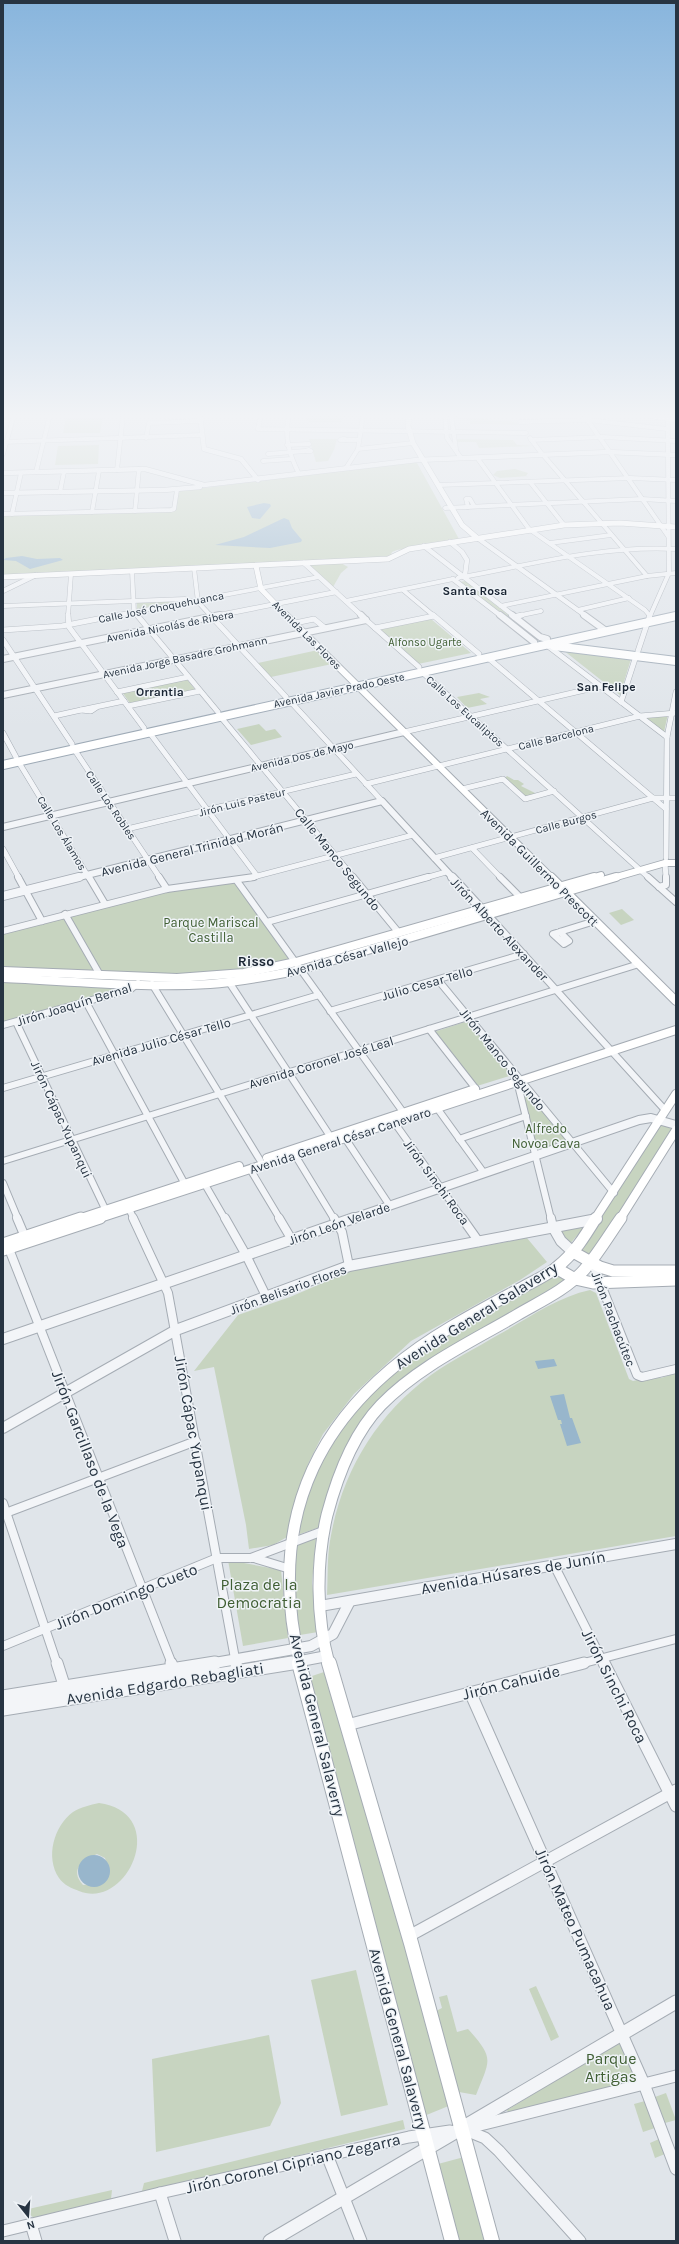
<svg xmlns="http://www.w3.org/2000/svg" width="679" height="2244" viewBox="0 0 679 2244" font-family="Karla,sans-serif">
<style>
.green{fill:#c7d4c0;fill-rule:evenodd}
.water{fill:#98b6cc}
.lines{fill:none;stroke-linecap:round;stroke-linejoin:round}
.minor-far4-casing{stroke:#a5acb4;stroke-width:5}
.minor-far3-casing{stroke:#a5acb4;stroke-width:6}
.minor-far2-casing{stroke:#a5acb4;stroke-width:8}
.minor-far1-casing{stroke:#a5acb4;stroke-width:10}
.minor-casing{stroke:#a5acb4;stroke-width:13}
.tertiary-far4-casing{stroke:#a5acb4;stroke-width:5.5}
.tertiary-far3-casing{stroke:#a5acb4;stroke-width:8}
.tertiary-far2-casing{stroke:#a5acb4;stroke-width:10}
.tertiary-far1-casing{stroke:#a5acb4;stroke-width:12}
.tertiary-casing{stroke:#a5acb4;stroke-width:15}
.secondary-far4-casing{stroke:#a5acb4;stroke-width:6}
.secondary-far3-casing{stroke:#a5acb4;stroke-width:8}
.secondary-far2-casing{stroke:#a5acb4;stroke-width:10}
.secondary-far1-casing{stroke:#a5acb4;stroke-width:13}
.secondary-casing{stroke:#a5acb4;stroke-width:16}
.primary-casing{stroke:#9eaab6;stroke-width:10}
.minor-far4{stroke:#f3f5f8;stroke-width:4}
.minor-far3{stroke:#f3f5f8;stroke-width:5}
.minor-far2{stroke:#f3f5f8;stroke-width:6}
.minor-far1{stroke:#f3f5f8;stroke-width:8}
.minor{stroke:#f3f5f8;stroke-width:11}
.tertiary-far4{stroke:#f3f5f8;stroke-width:4.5}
.tertiary-far3{stroke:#f3f5f8;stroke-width:6}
.tertiary-far2{stroke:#f3f5f8;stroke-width:8}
.tertiary-far1{stroke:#f3f5f8;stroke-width:10}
.tertiary{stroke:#f3f5f8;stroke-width:13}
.secondary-far4{stroke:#fff;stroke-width:5}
.secondary-far3{stroke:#fff;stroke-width:6}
.secondary-far2{stroke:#fff;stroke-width:8}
.secondary-far1{stroke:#fff;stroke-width:11}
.secondary{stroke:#fff;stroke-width:14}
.primary{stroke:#fff;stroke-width:8}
.labels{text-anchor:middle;stroke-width:3;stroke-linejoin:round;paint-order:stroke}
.far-street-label{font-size:11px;fill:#273442;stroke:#eff3f7}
.far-park-label{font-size:11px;fill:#405f34;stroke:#eff3f7}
.far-neighbourhood-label{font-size:12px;font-weight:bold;fill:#1a2533;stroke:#eff3f7}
.street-label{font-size:13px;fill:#273442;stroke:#eff3f7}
.park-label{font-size:13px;fill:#405f34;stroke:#eff3f7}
.neighbourhood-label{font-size:14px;font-weight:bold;fill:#1a2533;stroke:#eff3f7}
.near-street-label{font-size:16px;fill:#273442;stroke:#eff3f7}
.near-park-label{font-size:16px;fill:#405f34;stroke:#eff3f7}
</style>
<rect width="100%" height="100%" fill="#e0e5ea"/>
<!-- green -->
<g class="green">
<polygon points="309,415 361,415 360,417 343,417 341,422 310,422 307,419"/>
<polygon points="452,416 517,422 518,425 470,424 470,420 452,418"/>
<polygon points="103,417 100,433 63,433 66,418"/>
<polygon points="309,439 337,439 334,450 328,461 316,462"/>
<polygon points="455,439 513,440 517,445 533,446 479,448 476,442 456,442"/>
<polygon points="99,445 98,464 55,465 58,446"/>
<polygon points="415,462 417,463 459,539 397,550 392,552 390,558 3,575 3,516 171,511 180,491"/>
<polygon points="515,469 528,473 526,476 529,476 500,478 493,475 497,471"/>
<polygon points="341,563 348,567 341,573 333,587 308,565"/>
<polygon points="466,581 537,637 537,638 532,639 459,582"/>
<polygon points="190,600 137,610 137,602"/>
<polygon points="431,619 471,653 418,664 379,629"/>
<polygon points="318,650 332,664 271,677 258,663"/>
<polygon points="563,650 631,659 620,695"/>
<polygon points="186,678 197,692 132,706 122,692"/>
<polygon points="479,693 490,697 480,699 487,704 467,708 457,697"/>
<polygon points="668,714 664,732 643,717"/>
<polygon points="259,724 266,731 275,729 282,737 251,745 237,729"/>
<polygon points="507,776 514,780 518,780 524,784 521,786 537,794 526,797 505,778"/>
<polygon points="236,883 290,961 255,970 124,988 3,1022 3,932 169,891"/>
<polygon points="622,909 634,920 621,925 609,913"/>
<polygon points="468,1021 512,1075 477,1086 434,1032"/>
<polygon points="521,1089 524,1089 566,1139 565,1142 539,1152 535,1150"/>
<polygon points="663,1124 673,1130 591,1258 580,1252 658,1126"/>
<polygon points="588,1222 570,1244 559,1233 560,1228"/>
<polygon points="527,1238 547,1262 520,1280 411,1341 354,1394 323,1434 308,1464 287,1537 273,1545 249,1549 246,1525 214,1367 194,1371 238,1315 290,1297 353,1270"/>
<path d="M556,1272l12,8 -141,80 -43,35 -34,46 -30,86 -20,7 -1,-4c31,-147 139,-190 257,-258z"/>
<path d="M590,1290l6,3 33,86 4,2 23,-5 5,2 15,-5v163l-349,59c1,-17 0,-37 3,-54 11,-67 45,-125 101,-166 21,-15 45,-27 67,-40 29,-16 59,-38 92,-45z"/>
<path d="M316,1538l-4,45 6,49 -18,3c-4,-30 -9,-62 -3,-92z"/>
<polygon points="228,1560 281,1570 288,1638 243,1646"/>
<polygon points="327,1671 451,2105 424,2116 306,1678"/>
<path d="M99,1803c72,10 29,108 -20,88 -8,-3 -15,-6 -20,-13 -14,-21 -5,-52 14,-66 8,-5 17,-7 26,-9zM97,1854l8,4c3,11 5,16 -2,25l-20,2c-14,-16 0,-25 14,-31z"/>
<polygon points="356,1970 388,2105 341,2116 311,1980"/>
<polygon points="536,1986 559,2037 551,2041 529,1989"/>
<path d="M447,1995l10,37 11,-3c27,30 22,30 8,66l-17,-3 -23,-81 6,-3 -3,-11z"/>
<polygon points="269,2035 281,2103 270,2126 156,2152 152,2059"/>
<polygon points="617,2043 621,2045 634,2073 634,2077 630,2081 509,2114 507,2110"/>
<polygon points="666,2093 676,2120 665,2123 655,2097"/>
<polygon points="645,2101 655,2128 643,2132 634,2104"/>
<polygon points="403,2120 405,2129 145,2193 142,2191 144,2183"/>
<polygon points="659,2139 665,2154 655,2158 650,2143"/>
<polygon points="464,2157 484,2241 455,2241 438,2164"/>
<polygon points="112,2190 111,2199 34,2218 24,2210"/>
</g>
<!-- water -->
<g class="water">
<polygon points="264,503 270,504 271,506 260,519 252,518 247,507"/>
<polygon points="284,518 289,520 292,528 302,540 301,542 270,548 215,545 244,537"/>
<polygon points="22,556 37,559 60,558 63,560 30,569 16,561 3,560 6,558"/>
<polygon points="554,1359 557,1366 538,1369 535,1361"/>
<polygon points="564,1394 570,1418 572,1418 581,1443 567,1446 560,1424 562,1424 561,1420 558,1420 550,1396"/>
<circle cx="94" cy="1871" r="16"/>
</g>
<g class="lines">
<!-- minor-far4 casing -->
<g class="minor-far4-casing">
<g id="minor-far4">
<polyline points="261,415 258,429 526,433"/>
<path d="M289,415c-5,22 0,39 10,59"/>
<polyline points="445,415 447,438 461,458"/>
<polyline points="451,415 456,449"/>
<polyline points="584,415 668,536"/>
<polyline points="668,417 668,454"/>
<polyline points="520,422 588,420 667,429"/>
<polyline points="146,438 149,423 200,421"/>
<polyline points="530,438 542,454"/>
<polygon points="343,439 345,439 346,440 340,440"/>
<polyline points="346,440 359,440"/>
<polyline points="531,440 603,437 676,441"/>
<polyline points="3,442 202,435"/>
<polyline points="287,445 309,444"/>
<polyline points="358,449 413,443"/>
<polygon points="309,450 311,451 306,451"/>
<polyline points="3,454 14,415"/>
<polyline points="268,454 305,451"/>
<polyline points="544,456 647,576"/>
<polyline points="478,459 529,529 645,610 650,616"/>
<polyline points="263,461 291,459"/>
<polyline points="346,468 358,449 363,415"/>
<polyline points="117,470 123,415"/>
<polyline points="36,472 50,415"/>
<polyline points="530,482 564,525"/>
<polyline points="439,485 630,478 676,480"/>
<polyline points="60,492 64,472"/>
<polyline points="468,507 466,499 470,499 474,506"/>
<polyline points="445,508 642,499 676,501"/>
<polyline points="135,511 139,469"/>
<polyline points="92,512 99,471"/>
<polyline points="3,514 171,510 174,509 177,490"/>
<polyline points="12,514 21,473"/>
<polyline points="550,543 611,535"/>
<polyline points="194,568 198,602 211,616"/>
<polyline points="132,571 134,612 138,616"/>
<path d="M463,577c70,-13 141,-32 213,-28"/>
<polyline points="403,590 434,616"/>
<polyline points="346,601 453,579"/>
<polyline points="3,606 185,599"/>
<polyline points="501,606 647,576 676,573"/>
<polyline points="578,610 629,598"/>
<polyline points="68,616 71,574"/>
<polyline points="113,616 319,577"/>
<polyline points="517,616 541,611"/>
<polyline points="650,616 669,573 668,456"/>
</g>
</g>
<!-- minor-far3 casing -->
<g class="minor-far3-casing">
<g id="minor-far3">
<polyline points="68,615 69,627 144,728"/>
<polyline points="137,615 218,712"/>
<polyline points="210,615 286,697"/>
<polyline points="433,615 479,654"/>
<polyline points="514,617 522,615"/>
<polyline points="366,620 419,667"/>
<polyline points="295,623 314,619 325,628"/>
<polyline points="375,628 434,616"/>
<polyline points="3,630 62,626 118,615"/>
<polyline points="3,640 72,744"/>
<polyline points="548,646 667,737"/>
<polyline points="638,651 650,615"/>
<polyline points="487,657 666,809"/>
<polyline points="422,672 649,878"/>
<polyline points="117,692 188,677"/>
<polyline points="290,701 382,801"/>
<polyline points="621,702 636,656"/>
<polyline points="128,706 200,691"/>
<polyline points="97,707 91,711 81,710 124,701"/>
<polyline points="54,716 81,710"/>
<polyline points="220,716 354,878"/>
<polyline points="149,732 257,876"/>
<polyline points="404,732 602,686"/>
<polyline points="3,733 16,757"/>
<polyline points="74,749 160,878"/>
<polyline points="18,761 89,878"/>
<polyline points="366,784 640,716 676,713"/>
<polyline points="462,789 503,779 525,799 554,791"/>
<polyline points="127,829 356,774"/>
<polyline points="472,848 501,878"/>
<polyline points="3,849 19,878"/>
<polyline points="434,858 653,798 676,798"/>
<polyline points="666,858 667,737 676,692"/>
<polyline points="665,863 666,878"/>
<polyline points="250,878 413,835"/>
<polyline points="425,878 446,872"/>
</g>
</g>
<!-- minor-far2 casing -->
<g class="minor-far2-casing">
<g id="minor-far2">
<polyline points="18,877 42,921"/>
<polyline points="89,877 105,904"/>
<polyline points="159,877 167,889"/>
<polyline points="353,877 399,933"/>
<polyline points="500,877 521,898"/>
<polyline points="648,877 676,902"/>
<polyline points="237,881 403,1112"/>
<polyline points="659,887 666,885 666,877"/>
<polyline points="65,914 100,975"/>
<polyline points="489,916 665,1110"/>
<polyline points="267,922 428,877"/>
<polyline points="3,931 167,889 254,877"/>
<polyline points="560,932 569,941 564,944 553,934 595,921"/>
<polyline points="438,980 614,1193"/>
<polyline points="229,982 330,1136"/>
<polyline points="152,984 260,1160"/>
<polyline points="86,1002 187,1188"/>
<polyline points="330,1011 524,954"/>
<polyline points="16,1022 108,1215"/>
<polyline points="3,1025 131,989 138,983"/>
<polyline points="429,1029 476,1089"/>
<polyline points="520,1081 518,1085 551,1219"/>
<polyline points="3,1088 319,995"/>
<polyline points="437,1108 484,1173"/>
<polyline points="394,1122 463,1219"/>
<polyline points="345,1138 390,1206"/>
<polyline points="459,1139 526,1116"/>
<polyline points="295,1155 334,1219"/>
<polyline points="3,1161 639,964"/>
<polyline points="250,1169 280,1219"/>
<polyline points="203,1181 225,1219"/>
<polyline points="3,1183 18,1219"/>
<polyline points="127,1205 134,1219"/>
</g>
</g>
<!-- minor-far1 casing -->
<g class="minor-far1-casing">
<g id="minor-far1">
<polyline points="17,1218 25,1237"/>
<polyline points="133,1218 168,1293 236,1664"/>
<polyline points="225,1218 246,1255 266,1296"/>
<polyline points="279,1218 292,1240"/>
<polyline points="334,1218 342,1232 349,1266"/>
<polyline points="462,1218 479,1242"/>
<polyline points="551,1218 553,1227"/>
<polyline points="9,1249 172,1664"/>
<polyline points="592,1262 637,1375 642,1377 676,1369"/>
<polyline points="3,1503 57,1664"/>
<polyline points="3,1514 196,1441"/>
<polyline points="251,1558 323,1531"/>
<polyline points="554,1565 604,1664"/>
<polyline points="3,1646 217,1558 254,1558 290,1569"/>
<polyline points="580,1664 676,1639"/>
</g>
</g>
<!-- minor casing -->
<g class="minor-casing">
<g id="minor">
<polyline points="57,1663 65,1688"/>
<polyline points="171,1663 174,1670"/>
<polyline points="236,1663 237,1671"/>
<polyline points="604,1663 676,1806"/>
<polyline points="470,1692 644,2084 676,2169"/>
<polyline points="347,1725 584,1663"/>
<polyline points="409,1936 676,1790"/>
<polyline points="472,2127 676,2076"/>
<polyline points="463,2129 485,2138 499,2151 580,2241"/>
<polyline points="327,2155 361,2241"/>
<polyline points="160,2193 175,2241"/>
<polyline points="31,2224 36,2241"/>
<polyline points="3,2231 160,2193 409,2137 450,2131"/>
</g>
</g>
<!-- tertiary-far4 casing -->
<g class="tertiary-far4-casing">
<g id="tertiary-far4">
<polyline points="200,415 204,449 241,459 258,480"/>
<polyline points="3,473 145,469 204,485 417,460 609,452 676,455"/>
<polyline points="3,493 164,490 200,487"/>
<polyline points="476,537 586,616"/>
<polyline points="450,542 462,552 467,560 465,575 458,578"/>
<polyline points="424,546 514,616"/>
<polyline points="304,563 362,616"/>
<polyline points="453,579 501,616"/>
<polyline points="3,591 36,575"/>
<polyline points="215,616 336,592"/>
</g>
</g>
<!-- tertiary-far3 casing -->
<g class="tertiary-far3-casing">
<g id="tertiary-far3">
<polyline points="361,615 366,620"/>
<polyline points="500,615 534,642"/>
<polyline points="512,615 540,637 547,639"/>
<polyline points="584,615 606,631"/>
<polyline points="3,659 220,615"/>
<polyline points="3,695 366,620"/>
<polyline points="3,827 404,732"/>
<polyline points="75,878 382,801 453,878"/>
</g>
</g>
<!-- tertiary-far2 casing -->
<g class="tertiary-far2-casing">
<g id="tertiary-far2">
<polyline points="452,877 485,913"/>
<polyline points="3,896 79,877"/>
<polyline points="351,1219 639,1120 651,1118 676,1125"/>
</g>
</g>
<!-- tertiary-far1 casing -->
<g class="tertiary-far1-casing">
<g id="tertiary-far1">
<polyline points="553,1227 561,1241 573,1252"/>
<polyline points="3,1339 354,1218"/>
<polyline points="3,1428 176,1330 349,1266 597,1219"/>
<polyline points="320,1606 676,1544"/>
<polyline points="209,1664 311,1646 333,1634 350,1601"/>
<polyline points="285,1664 327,1656"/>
</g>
</g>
<!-- tertiary casing -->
<g class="tertiary-casing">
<g id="tertiary">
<polyline points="3,1697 215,1663"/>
<polyline points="3,1709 292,1663"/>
<polyline points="270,2241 676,2002"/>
</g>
</g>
<!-- secondary-far4 casing -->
<g class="secondary-far4-casing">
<g id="secondary-far4">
<polyline points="409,415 408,426 413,443 462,525 476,537"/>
<polyline points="648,415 676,420"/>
<polyline points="256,566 261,589 287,616"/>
<polyline points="3,577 388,559 409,549 564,525 620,523 676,527"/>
</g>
</g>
<!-- secondary-far3 casing -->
<g class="secondary-far3-casing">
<g id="secondary-far3">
<polyline points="286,615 552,878"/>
<polyline points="591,878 601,875"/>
<polyline points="613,878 665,863 676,863"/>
</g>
</g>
<!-- secondary-far2 casing -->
<g class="secondary-far2-casing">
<g id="secondary-far2">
<polyline points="551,877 676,1001"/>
<polyline points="3,971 177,978 244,973 296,962 594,877"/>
<path d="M3,978c68,3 138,10 207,6 30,-2 60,-8 90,-14l316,-93"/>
<polyline points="267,1158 475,1089"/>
<polyline points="78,1219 239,1166"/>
<polyline points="97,1219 676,1030"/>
<polyline points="595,1219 676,1094"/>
<polyline points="620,1219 676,1130"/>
</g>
</g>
<!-- secondary-far1 casing -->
<g class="secondary-far1-casing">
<g id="secondary-far1">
<polyline points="3,1244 81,1218"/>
<polyline points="3,1250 100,1218"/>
<polyline points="573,1252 600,1267 613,1271 676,1271"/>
<polyline points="556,1268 575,1279 593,1283 676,1280"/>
<path d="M300,1664c-36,-151 21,-260 151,-337 25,-15 50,-28 74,-41 11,-6 23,-11 32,-19 17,-13 28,-31 39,-49"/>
<path d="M329,1664c-13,-47 -13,-102 -2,-149 10,-38 27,-82 54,-110 38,-39 90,-63 136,-90 22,-13 49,-25 67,-45 14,-16 25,-35 37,-52"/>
</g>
</g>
<!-- secondary casing -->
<g class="secondary-casing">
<g id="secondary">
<polyline points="299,1663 452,2241"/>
<polyline points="329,1663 411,1943 492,2241"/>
</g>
</g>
<!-- primary casing -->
<g class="primary-casing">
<g id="primary">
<polyline points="554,646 676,661"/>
<polyline points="3,765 676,616"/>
</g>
</g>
<!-- minor-far4 -->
<use href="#minor-far4" class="minor-far4"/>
<!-- minor-far3 -->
<use href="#minor-far3" class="minor-far3"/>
<!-- minor-far2 -->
<use href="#minor-far2" class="minor-far2"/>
<!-- minor-far1 -->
<use href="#minor-far1" class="minor-far1"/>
<!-- minor -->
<use href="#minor" class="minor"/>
<!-- tertiary-far4 -->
<use href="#tertiary-far4" class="tertiary-far4"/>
<!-- tertiary-far3 -->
<use href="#tertiary-far3" class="tertiary-far3"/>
<!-- tertiary-far2 -->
<use href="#tertiary-far2" class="tertiary-far2"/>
<!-- tertiary-far1 -->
<use href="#tertiary-far1" class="tertiary-far1"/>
<!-- tertiary -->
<use href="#tertiary" class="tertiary"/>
<!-- secondary-far4 -->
<use href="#secondary-far4" class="secondary-far4"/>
<!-- secondary-far3 -->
<use href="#secondary-far3" class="secondary-far3"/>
<!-- secondary-far2 -->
<use href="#secondary-far2" class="secondary-far2"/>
<!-- secondary-far1 -->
<use href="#secondary-far1" class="secondary-far1"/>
<!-- secondary -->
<use href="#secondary" class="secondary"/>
<!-- primary -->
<use href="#primary" class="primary"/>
</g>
<!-- sky -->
<linearGradient id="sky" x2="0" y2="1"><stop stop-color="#88b5dd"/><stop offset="0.57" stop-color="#f1f3f6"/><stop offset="1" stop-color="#f1f3f6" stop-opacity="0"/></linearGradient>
<rect width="679" height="729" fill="url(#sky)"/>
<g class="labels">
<!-- far-street labels -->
<g class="far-street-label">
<text transform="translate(161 607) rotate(-11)" y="4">Calle José Choquehuanca</text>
<text transform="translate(170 626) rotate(-11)" y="4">Avenida Nicolás de Ribera</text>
<text transform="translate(307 635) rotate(45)" y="4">Avenida Las Flores</text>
<text transform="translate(185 657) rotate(-12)" y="4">Avenida Jorge Basadre Grohmann</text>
<text transform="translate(339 690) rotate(-12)" y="4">Avenida Javier Prado Oeste</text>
<text transform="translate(465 711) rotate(42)" y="4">Calle Los Eucaliptos</text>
<text transform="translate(556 737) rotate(-14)" y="4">Calle Barcelona</text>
<text transform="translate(302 756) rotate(-13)" y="4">Avenida Dos de Mayo</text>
<text transform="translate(242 802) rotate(-14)" y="4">Jirón Luis Pasteur</text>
<text transform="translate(111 805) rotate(56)" y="4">Calle Los Robles</text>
<text transform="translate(566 822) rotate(-15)" y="4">Calle Burgos</text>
<text transform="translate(62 833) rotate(59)" y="4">Calle Los Álamos</text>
</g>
<!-- far-park labels -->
<g class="far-park-label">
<text x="425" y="646">Alfonso Ugarte</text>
</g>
<!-- far-neighbourhood labels -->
<g class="far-neighbourhood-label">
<text x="475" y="595">Santa Rosa</text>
<text x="606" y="691">San Felipe</text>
<text x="160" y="696">Orrantia</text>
</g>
<!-- street labels -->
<g class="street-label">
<text transform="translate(192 849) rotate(-14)" y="5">Avenida General Trinidad Morán</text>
<text transform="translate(338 859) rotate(51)" y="5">Calle Manco Segundo</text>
<text transform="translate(540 867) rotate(45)" y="5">Avenida Guillermo Prescott</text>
<text transform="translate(500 929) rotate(47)" y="5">Jirón Alberto Alexander</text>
<text transform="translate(347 956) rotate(-15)" y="5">Avenida César Vallejo</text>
<text transform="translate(427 983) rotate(-16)" y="5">Julio Cesar Tello</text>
<text transform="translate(74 1004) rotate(-17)" y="5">Jirón Joaquín Bernal</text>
<text transform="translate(161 1041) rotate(-16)" y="5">Avenida Julio César Tello</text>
<text transform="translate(503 1059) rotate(51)" y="5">Jirón Manco Segundo</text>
<text transform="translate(321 1062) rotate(-17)" y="5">Avenida Coronel José Leal</text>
<text transform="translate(62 1119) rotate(65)" y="5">Jirón Cápac Yupanqui</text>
<text transform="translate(340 1140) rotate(-18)" y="5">Avenida General César Canevaro</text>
<text transform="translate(437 1182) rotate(54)" y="5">Jirón Sinchi Roca</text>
<text transform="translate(339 1223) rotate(-19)" y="5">Jirón León Velarde</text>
<text transform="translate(288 1289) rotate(-20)" y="5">Jirón Belisario Flores</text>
<text transform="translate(614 1319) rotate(69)" y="5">Jirón Pachacútec</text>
</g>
<!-- park labels -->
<g class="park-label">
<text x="211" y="927">Parque Mariscal<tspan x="211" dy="15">Castilla</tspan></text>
<text x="546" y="1133">Alfredo<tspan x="546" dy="15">Novoa Cava</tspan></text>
</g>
<!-- neighbourhood labels -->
<g class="neighbourhood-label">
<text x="256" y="966">Risso</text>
</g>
<!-- near-street labels -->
<g class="near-street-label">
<text transform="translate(476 1315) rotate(-32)" y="6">Avenida General Salaverry</text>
<text transform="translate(194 1433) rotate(80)" y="6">Jirón Cápac Yupanqui</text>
<text transform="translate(91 1459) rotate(69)" y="6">Jirón Garcillaso de la Vega</text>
<text transform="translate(513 1572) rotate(-10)" y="6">Avenida Húsares de Junín</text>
<text transform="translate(126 1596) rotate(-22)" y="6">Jirón Domingo Cueto</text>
<text transform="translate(511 1682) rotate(-14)" y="6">Jirón Cahuide</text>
<text transform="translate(165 1683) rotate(-9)" y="6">Avenida Edgardo Rebagliati</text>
<text transform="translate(615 1686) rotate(63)" y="6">Jirón Sinchi Roca</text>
<text transform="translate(318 1725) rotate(76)" y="6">Avenida General Salaverry</text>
<text transform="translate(576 1929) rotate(66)" y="6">Jirón Mateo Pumacahua</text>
<text transform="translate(399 2039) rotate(75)" y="6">Avenida General Salaverry</text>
<text transform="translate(293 2163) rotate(-13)" y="6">Jirón Coronel Cipriano Zegarra</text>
</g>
<!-- near-park labels -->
<g class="near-park-label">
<text x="259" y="1590">Plaza de la<tspan x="259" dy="18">Democratia</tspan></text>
<text x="611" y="2064">Parque<tspan x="611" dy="18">Artigas</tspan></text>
</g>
</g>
<!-- border -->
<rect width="679" height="2244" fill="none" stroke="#273442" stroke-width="8"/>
<!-- north arrow -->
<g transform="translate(28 2216) rotate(163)" stroke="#eff3f7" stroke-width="3" paint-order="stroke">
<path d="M0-3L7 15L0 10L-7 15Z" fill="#273442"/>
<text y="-6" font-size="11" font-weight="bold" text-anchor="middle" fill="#273442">N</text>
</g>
</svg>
